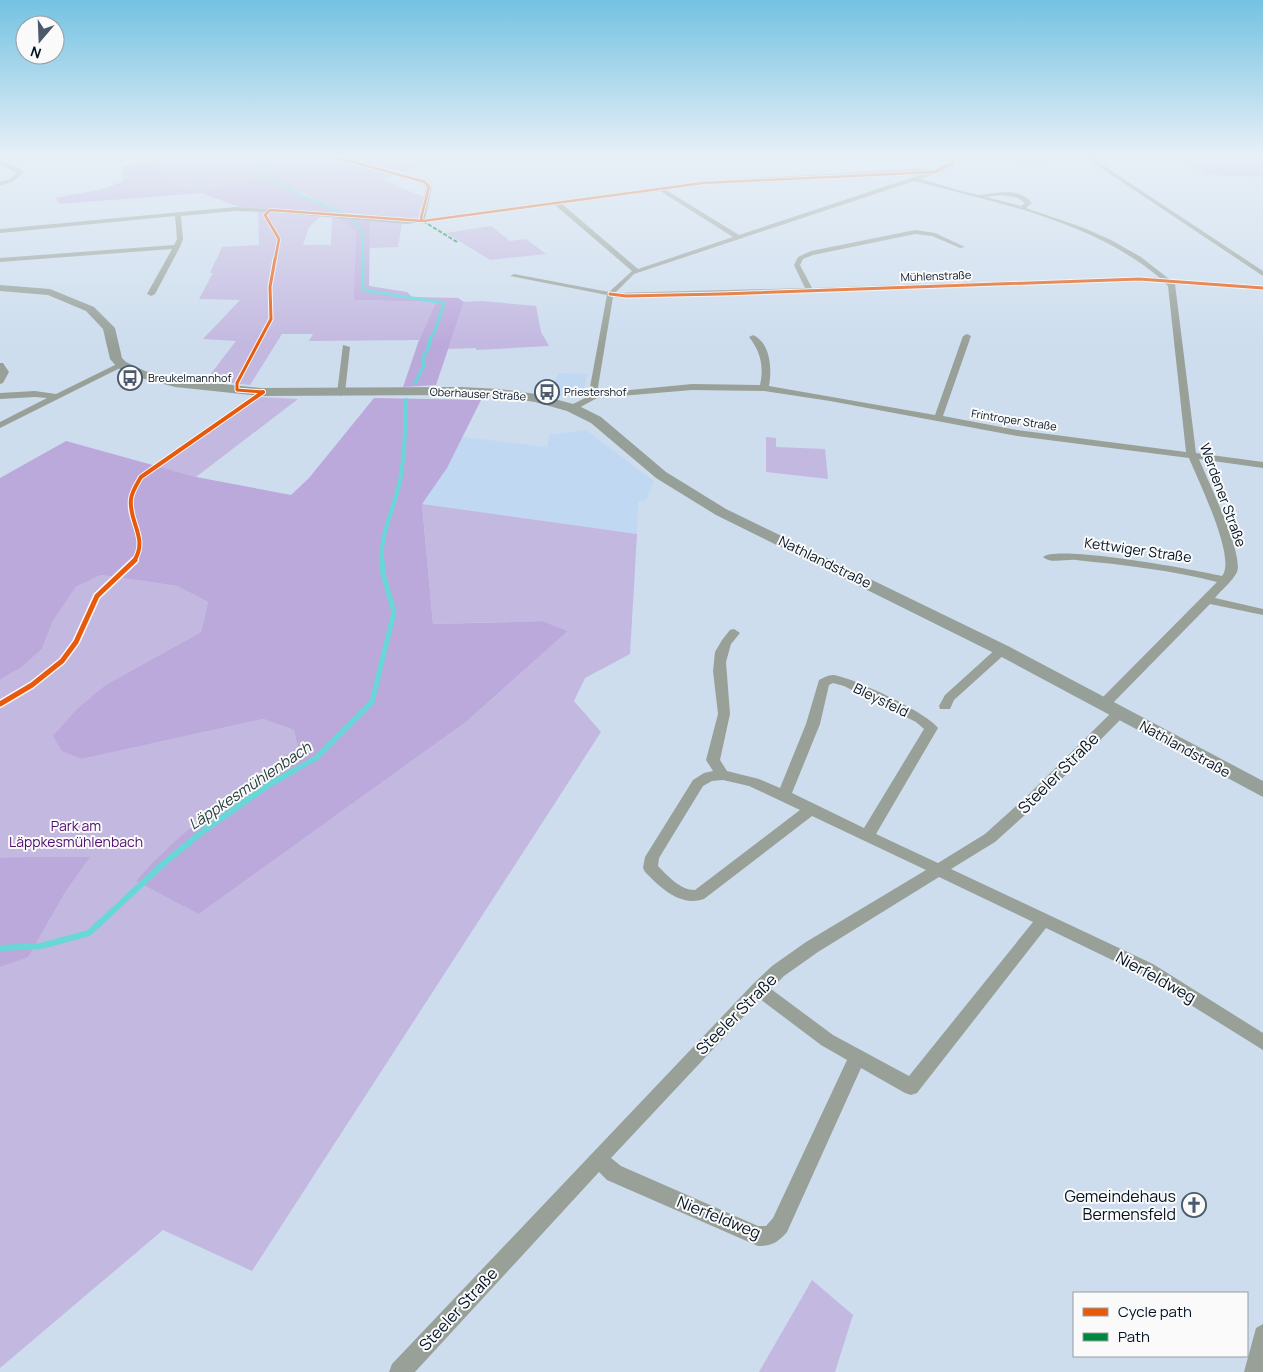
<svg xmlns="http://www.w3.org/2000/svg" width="1263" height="1372" viewBox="0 0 1263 1372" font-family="Manrope,sans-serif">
  <rect width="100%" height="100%" fill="#cdddee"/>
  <!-- built -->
  <path fill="#c0d8f2" d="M559,373L587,374L583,395L580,397H565L548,392Z
    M586,430L654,481L646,500L638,502L637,534L422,504L447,468L463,437L547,447L549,435Z"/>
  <!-- green -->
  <path fill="#c3b8e0" d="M140,154H260L272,158L288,154H318L354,165L398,174L381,179L424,197L418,218L415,220L385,218L352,213H332L335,211L270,175L199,192L170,182L153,161Z
    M386,154H414L442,160L402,172L364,162Z
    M1005,154H1078L1084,158L1024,164Z
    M1177,154H1263V156H1257L1263,160V177L1205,175Z
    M244,210L323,214L309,227L303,245H331L332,218H339L356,232L355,300L436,302L419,340L309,341L313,334H282L250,385L206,380L236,341L203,339L240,300L199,299L213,273H210L222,247L259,245L258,212Z
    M370,220L402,223L398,247L369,248Z
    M491,226L510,241L526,239L546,254L490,260L446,233Z
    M482,301L536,306L541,332L549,346L476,350V348L448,349L464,302Z
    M260,397L298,399L196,477L155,466Z
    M766,437L776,438V447L825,449L828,479L766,472Z
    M422,504L637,534L630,654L585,678L574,701L601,732L252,1271L163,1230L0,1368V680L22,667L42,649L53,621L76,587L101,575L177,586L208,602L201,632L107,684L82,759L263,719L294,730L299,747L190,826L199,914L466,722L568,631L541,621L433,624Z
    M812,1280L853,1315L835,1372H759Z"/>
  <!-- forest -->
  <path fill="#bca9dc" d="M153,162L170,182L199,192L270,175L290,184L303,195L337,210L332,213L239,207L202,193L60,204L55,198L98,190L123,182L122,166Z
    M337,217L370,220L369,286L407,292L412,297L458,298L464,302L436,385L403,387L419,340L436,302L354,300L356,232Z
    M374,398L481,400L447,468L422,504L433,624L542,621L568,631L466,722L199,914L136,881C183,827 241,789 298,747L294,730L263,719L82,759L62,751L53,736L77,709L107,684L201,632L208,602L177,586L101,575L76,587L53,621L42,649L22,667L0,680V478L66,441L196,477L291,495L309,478Z
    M30,857H90L65,892L28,957L0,967V858Z"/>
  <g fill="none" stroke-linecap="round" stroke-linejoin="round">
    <!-- stream-far4 -->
    <path stroke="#67d7d8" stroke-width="2.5" d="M244,154L255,158L267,168L263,173L303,197L345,214
      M350,218L363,233V260"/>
    <!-- stream-far3 -->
    <path stroke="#67d7d8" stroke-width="3" d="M363,259V290L444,303L435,331L430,338L429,347L423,357L424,365L415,383"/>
    <!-- stream-far2 -->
    <path stroke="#67d7d8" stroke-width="4" d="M382,561C380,534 393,511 399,485C405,457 405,429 406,400"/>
    <!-- stream-far1 -->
    <path stroke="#67d7d8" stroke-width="5" d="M291,772L316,758L372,702L394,612L383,574L382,560"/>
    <!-- stream -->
    <path stroke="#67d7d8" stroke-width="6" d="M0,948L41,946L89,933L163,864L203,831L267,786L293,771"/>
    <!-- street -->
    <path fill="#98a098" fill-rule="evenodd" d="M322,154H329L427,181L432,187L425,219L703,181L920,169L934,170L950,162L948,154H953L956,158L955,164L943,171L920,179C929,181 975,196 981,195C998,193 1018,187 1032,203L1026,208L1084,228L1111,240L1141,257L1169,279L1263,286V290L1175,284L1196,453L1263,462V468L1199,459C1207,479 1244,554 1237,572C1233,581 1221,590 1215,598L1263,609V615L1210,604L1109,707H1099L1098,704L1099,701L1217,582C1171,570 1123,565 1076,560C1066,559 1050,564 1043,557C1056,544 1198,570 1222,576C1237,559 1198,480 1189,458L1017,436L830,401L764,391L692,390L597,398L575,410H569V406L591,395L590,387L607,295L510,276L514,274L609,292L632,271L555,205L407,224L270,212L235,211L181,216L183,239L180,247L155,294L151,296L147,294L172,249L0,262V258L174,245L177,239L175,216L0,233V229L235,207L419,219L426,187L423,183ZM920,173H926L739,235L666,190L703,185ZM914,181C998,203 1092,221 1160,278L1139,277L812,288L800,265L803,259L813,255L915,234L932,236L960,248L965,247L935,233L915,230L811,251L798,257L794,265L805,288L615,293L634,274ZM660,191L733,237L638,269L562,204ZM1002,195L1018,198L1025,203L1021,206L986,197ZM1139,281L1165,283L1168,286L1186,452L1017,430L943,416L971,336L967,334L963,336L935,415L769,386C772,370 771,343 753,335L749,337C761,352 764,367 760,385L692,384L599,393L598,387L613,297L621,298Z
      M1080,154H1086L1263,271V276Z
      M0,160L21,169L23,173L14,181L0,186V182L10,179L17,173L0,164Z
      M343,345L350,347L345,393L341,396L337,393Z
      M0,363H3L9,372L3,383L0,384Z
      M119,363L126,365L0,428V422L47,398L35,397L0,399V393L35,391L56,394Z
      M734,629L740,633L731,644L726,662L730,714L720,760L727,771L759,779L780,788L806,724L819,680C823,678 828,675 833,675C852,677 928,713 938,728L876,834L938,863L985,834L1026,797L1114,710H1124L1125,713L1124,716L1036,805L995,842L951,869L1153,964L1263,1033V1050L1141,974L1046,928L917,1093L911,1095L905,1093L861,1068L787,1232C777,1243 772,1246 758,1246L607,1180L599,1172L415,1372H389L392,1364L753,984L772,966L806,942L926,870L812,816L704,899C680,907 661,888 645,872L643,868L645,857L693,780L704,773L713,771L706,760L718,714L713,671L715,652L722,640L730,630ZM833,683L844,686L916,722L924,729L864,828L792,793L820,724L829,685ZM723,780L749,786L800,810L695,890C680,890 668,876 658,866L659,858L703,786L712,781ZM939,877L1033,922L909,1076L833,1035L771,989L784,976L818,952ZM760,999L821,1045L847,1060L773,1218L766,1226H758L621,1166L611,1158Z
      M1002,646L1008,650L1006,653L954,700L950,709H940L939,706L945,695L998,647Z
      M1263,1324V1372H1244L1256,1328Z"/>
    <!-- secondary -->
    <path fill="#96a099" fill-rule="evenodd" d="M0,285L50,289L94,307L115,328L122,358L126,362L145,371L175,379L260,388L460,387L500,389L536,394L577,405L601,417L666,472L726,509L1008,646L1263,781V797L996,654L716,515L656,478L591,423L567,411L535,402L500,397L460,395L260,396L175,387L137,377L118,368L110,359L103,329L86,311L48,295L0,291Z"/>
    <!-- quiet -->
    <path stroke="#00873e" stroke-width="2" stroke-dasharray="4 2" stroke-linecap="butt" d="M423,221L457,242"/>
    <defs>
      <path id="cycleway-far3" d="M324,154L425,182L429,187L421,218L423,221
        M275,260L279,239L265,215L270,210L423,221L703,183L934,172L953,163L951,154"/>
      <path id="cycleway-far2" d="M610,294L626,296L721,294L1139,279L1263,288
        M263,392L237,390V383L271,319L270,287L275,259
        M261,393L263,392"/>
      <path id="cycleway-far1" d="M134,561C149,538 128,522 131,499C132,491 137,484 141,477L263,392"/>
      <path id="cycleway" d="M0,704L32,685L62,661L76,642L97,596L135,560"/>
    </defs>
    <!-- cycleway-far3 casing -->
    <use href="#cycleway-far3" stroke="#fafafa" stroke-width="4"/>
    <!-- cycleway-far2 casing -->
    <use href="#cycleway-far2" stroke="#fafafa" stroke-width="5"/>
    <!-- cycleway-far1 casing -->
    <use href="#cycleway-far1" stroke="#fafafa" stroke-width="6"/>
    <!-- cycleway casing -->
    <use href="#cycleway" stroke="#fafafa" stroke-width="8"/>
    <!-- cycleway-far3 -->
    <use href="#cycleway-far3" stroke="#e8590c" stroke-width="2.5"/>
    <!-- cycleway-far2 -->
    <use href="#cycleway-far2" stroke="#e8590c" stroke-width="3"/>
    <!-- cycleway-far1 -->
    <use href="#cycleway-far1" stroke="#e8590c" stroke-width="4"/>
    <!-- cycleway -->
    <use href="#cycleway" stroke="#e8590c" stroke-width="5"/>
  </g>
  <!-- sky -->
  <linearGradient id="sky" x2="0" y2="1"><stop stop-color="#74c2e2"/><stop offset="0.45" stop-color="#e8f0f7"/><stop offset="1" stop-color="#e8f0f7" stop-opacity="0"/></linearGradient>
  <rect width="1263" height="346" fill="url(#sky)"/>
  <!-- icons -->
  <defs>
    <symbol id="bus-ring" viewBox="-11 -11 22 22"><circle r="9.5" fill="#fafafa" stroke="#4a5a6b" stroke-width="1.5"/><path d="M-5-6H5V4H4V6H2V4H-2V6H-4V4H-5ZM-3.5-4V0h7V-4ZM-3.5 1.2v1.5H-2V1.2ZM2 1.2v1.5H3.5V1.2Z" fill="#4a5a6b"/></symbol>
    <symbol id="church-ring" viewBox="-11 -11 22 22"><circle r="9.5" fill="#fafafa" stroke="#4a5a6b" stroke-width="1.5"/><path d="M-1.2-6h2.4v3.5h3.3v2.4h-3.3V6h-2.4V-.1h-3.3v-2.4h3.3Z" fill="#4a5a6b"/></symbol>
  </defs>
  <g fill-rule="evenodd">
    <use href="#bus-ring" x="116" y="364" width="28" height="28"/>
    <use href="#bus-ring" x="533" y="378" width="28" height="28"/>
    <use href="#church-ring" x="1180" y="1191" width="28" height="28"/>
  </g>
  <g text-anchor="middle" stroke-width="4" stroke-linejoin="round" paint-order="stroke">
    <!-- far-street labels -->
    <g font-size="11" fill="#031324" stroke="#fafafa">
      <text transform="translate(936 276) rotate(-2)" y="4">Mühlenstraße</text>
      <text transform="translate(478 394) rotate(3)" y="4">Oberhauser Straße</text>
      <text transform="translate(1014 420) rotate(9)" y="4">Frintroper Straße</text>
    </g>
    <!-- far-poi labels -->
    <g font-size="11" fill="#031324" stroke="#fafafa" text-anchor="start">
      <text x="148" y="382">Breukelmannhof</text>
      <text x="564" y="396">Priestershof</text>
    </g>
    <!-- street labels -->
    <g font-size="14" fill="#031324" stroke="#fafafa">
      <text transform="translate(1223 495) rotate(70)" y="5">Werdener Straße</text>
      <text transform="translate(1138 550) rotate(8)" y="5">Kettwiger Straße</text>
      <text transform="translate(825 562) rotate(26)" y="5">Nathlandstraße</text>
      <text transform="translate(881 700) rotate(26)" y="5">Bleysfeld</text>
      <text transform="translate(1185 749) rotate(29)" y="5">Nathlandstraße</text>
    </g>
    <!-- park labels -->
    <g font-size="14" fill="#500e70" stroke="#fafafa">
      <text x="76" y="831">Park am<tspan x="76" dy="16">Läppkesmühlenbach</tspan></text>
    </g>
    <!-- water labels -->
    <g font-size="15" font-style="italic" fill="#233c3a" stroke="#fafafa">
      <text transform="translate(250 786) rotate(-34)" y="5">Läppkesmühlenbach</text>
    </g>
    <!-- near-street labels -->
    <g font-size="16" fill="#031324" stroke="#fafafa">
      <text transform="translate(1058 773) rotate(-45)" y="6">Steeler Straße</text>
      <text transform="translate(1156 977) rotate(29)" y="6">Nierfeldweg</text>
      <text transform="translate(736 1014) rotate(-45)" y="6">Steeler Straße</text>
      <text transform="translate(719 1217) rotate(22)" y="6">Nierfeldweg</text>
      <text transform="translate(458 1309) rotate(-47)" y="6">Steeler Straße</text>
    </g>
    <!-- near-poi labels -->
    <g font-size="16" fill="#031324" stroke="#fafafa" text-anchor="end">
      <text x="1176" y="1202">Gemeindehaus<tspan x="1176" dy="18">Bermensfeld</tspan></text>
    </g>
  </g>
  <!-- legend -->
  <rect x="1073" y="1292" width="175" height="65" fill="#fafafa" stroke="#979ea4"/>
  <rect x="1083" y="1308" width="25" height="8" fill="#e8590c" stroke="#979ea4"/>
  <text x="1118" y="1317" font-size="15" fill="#031324">Cycle path</text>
  <rect x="1083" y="1333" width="25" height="8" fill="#00873e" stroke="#979ea4"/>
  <text x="1118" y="1342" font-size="15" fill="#031324">Path</text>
  <!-- north arrow -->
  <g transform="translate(40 40) rotate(199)"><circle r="24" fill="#fafafa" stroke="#979ea4"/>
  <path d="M0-4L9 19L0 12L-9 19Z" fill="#4a5a6b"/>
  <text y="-8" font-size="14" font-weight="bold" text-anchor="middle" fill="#031324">N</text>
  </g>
</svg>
